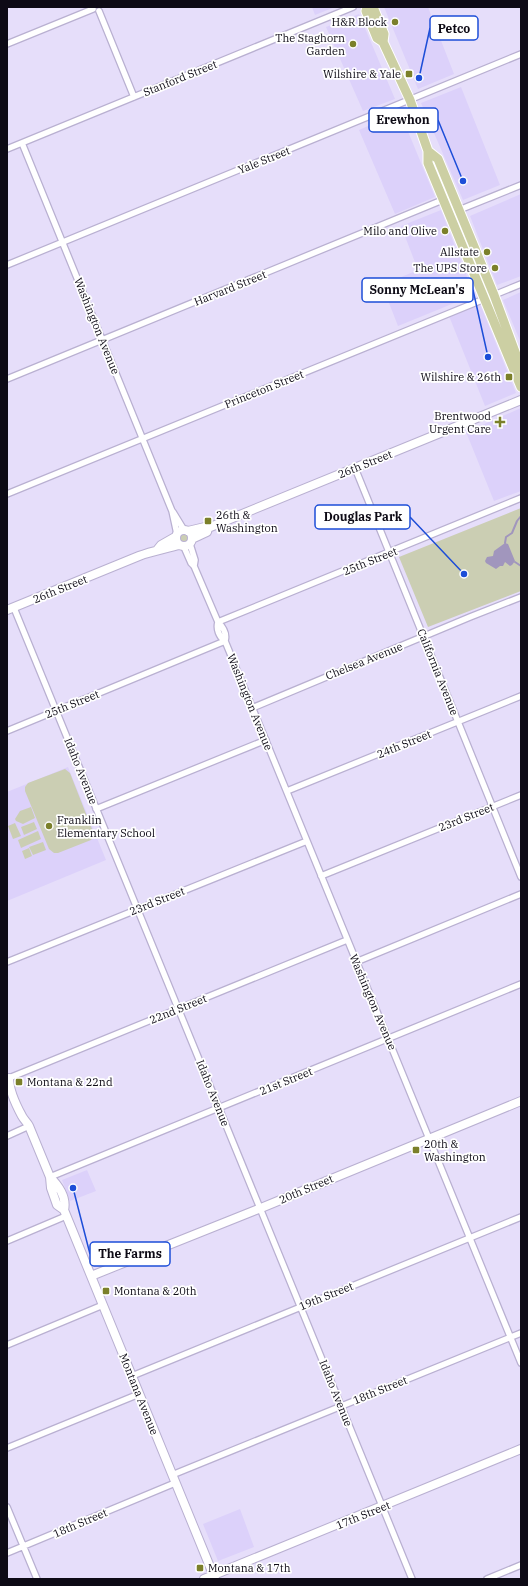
<svg xmlns="http://www.w3.org/2000/svg" width="528" height="1586" viewBox="0 0 528 1586" font-family="'IBM Plex Serif',serif">
  <rect width="100%" height="100%" fill="#e6defa"/>
  <!-- built -->
  <path fill="#dcd1fa" d="M312,7H335L315,15Z
    M384,7H428L454,74L418,89Z
    M359,14L395,99L363,111L326,27Z
    M461,87L500,185L463,200L421,103Z
    M400,112L435,197L395,214L359,130Z
    M521,194V276L497,285L470,216Z
    M441,210L474,295L398,326L382,285L418,270L401,226Z
    M521,292V343L503,300Z
    M480,304L516,393L485,406L449,316Z
    M521,408V491L494,501L466,432Z
    M68,767L106,860L7,901V792Z
    M87,1170L96,1191L70,1201L62,1180Z
    M240,1509L254,1547L218,1561L203,1524Z"/>
  <!-- green -->
  <path fill="#cbceb3" d="M521,508V591L428,627L399,557Z
    M177.5 538a5.5 5.5 0 1 1 11 0a5.5 5.5 0 1 1-11 0Z
    M65,769L70,773L94,834L91,840L58,853H54L49,849L25,791V787L28,783Z
    M31,807L35,818L23,824L16,821L15,819L20,811Z
    M34,822L37,829L24,835L21,827Z
    M15,823L21,836L13,839L8,826Z
    M38,831L41,839L21,848L18,840Z
    M43,842L46,850L33,855L29,847Z
    M29,848L32,856L25,859L22,851Z"/>
  <!-- water -->
  <path fill="#a196bd" d="M505,543L508,544L515,561L512,565L510,566L505,562L503,566H500L496,569L486,563L485,561L487,557L493,556L494,551Z"/>
  <g fill="none" stroke-linecap="round" stroke-linejoin="round">
    <!-- stream -->
    <path stroke="#a196bd" stroke-width="2" d="M505,543L506,537L512,533L517,521L521,516
      M515,562L521,566"/>
    <defs>
      <path id="street" d="M99,11L134,97
        M7,44L93,9
        M22,143L172,511L177,534
        M7,149L353,7
        M449,214L521,185
        M7,265L521,54
        M7,379L445,199
        M355,468L521,877
        M7,494L521,284
        M173,512L184,530
        M190,544L195,560L194,566
        M184,547L191,563L194,566L218,622C223,627 227,634 225,641
        M14,608L412,1579
        M218,622C216,629 219,637 225,641L521,1363
        M218,622L521,498
        M252,708L470,617L521,597
        M7,731L225,641
        M287,791L521,696
        M96,809L266,740
        M321,876L521,795
        M7,962L307,841
        M356,962L521,894
        M9,1078L347,940
        M7,1136L29,1126
        M50,1177L521,984
        M7,1241L66,1216
        M7,1345L103,1305
        M132,1376L521,1217
        M7,1448L139,1394
        M172,1475L521,1333
        M7,1507L37,1579
        M7,1553L175,1483
        M487,1579L521,1565"/>
      <path id="secondary" d="M176 538a8 8 0 1 1 16 0a8 8 0 1 1-16 0Z
        M188,531L205,527L208,528L521,400
        M192,539L207,532L208,528
        M157,550L161,545L175,537
        M7,610L139,556C152,551 165,549 179,545
        M9,1078C9,1089 16,1105 22,1116C24,1120 27,1122 29,1126L50,1177L51,1188L57,1205L64,1210L215,1579
        M50,1177C59,1186 67,1197 64,1210
        M91,1276L261,1208L521,1101
        M204,1579L521,1449"/>
      <path id="primary" d="M367,7L366,11L377,38L383,42L410,100L428,151V163L521,387
        M373,7L384,34L383,42
        M428,151L438,159L494,295L521,368"/>
    </defs>
    <!-- street casing -->
    <use href="#street" stroke="#b9b0d1" stroke-width="8"/>
    <!-- secondary casing -->
    <use href="#secondary" stroke="#b9b0d1" stroke-width="10"/>
    <!-- primary casing -->
    <use href="#primary" stroke="#fff" stroke-width="11"/>
    <!-- street -->
    <use href="#street" stroke="#fff" stroke-width="5.5"/>
    <!-- secondary -->
    <use href="#secondary" stroke="#fff" stroke-width="8"/>
    <!-- primary -->
    <use href="#primary" stroke="#cccfa3" stroke-width="9"/>
  </g>
  <!-- markers -->
  <g fill="#7b802a" stroke="#fff" stroke-width="1.5">
    <circle cx="395" cy="22" r="4"/>
    <circle cx="353" cy="44" r="4"/>
    <rect x="405" y="70" width="8" height="8" rx="2"/>
    <circle cx="445" cy="231" r="4"/>
    <circle cx="487" cy="252" r="4"/>
    <circle cx="495" cy="268" r="4"/>
    <rect x="505" y="373" width="8" height="8" rx="2"/>
    <path d="M498 416h4v4h4v4h-4v4h-4v-4h-4v-4h4z"/>
    <rect x="204" y="517" width="8" height="8" rx="2"/>
    <circle cx="49" cy="826" r="4"/>
    <rect x="15" y="1078" width="8" height="8" rx="2"/>
    <rect x="412" y="1146" width="8" height="8" rx="2"/>
    <rect x="102" y="1287" width="8" height="8" rx="2"/>
    <rect x="196" y="1564" width="8" height="8" rx="2"/>
  </g>
  <g text-anchor="middle" stroke-width="3.5" stroke-linejoin="round" paint-order="stroke">
    <!-- poi labels -->
    <g font-size="11" fill="#0d0a15" stroke="#fff" text-anchor="end">
      <text x="387" y="26">H&amp;R Block</text>
      <text x="345" y="42">The Staghorn<tspan x="345" dy="13">Garden</tspan></text>
      <text x="401" y="78">Wilshire &amp; Yale</text>
      <text x="437" y="235">Milo and Olive</text>
      <text x="479" y="256">Allstate</text>
      <text x="487" y="272">The UPS Store</text>
      <text x="501" y="381">Wilshire &amp; 26th</text>
      <text x="491" y="420">Brentwood<tspan x="491" dy="13">Urgent Care</tspan></text>
      <text x="216" y="519" text-anchor="start">26th &amp;<tspan x="216" dy="13">Washington</tspan></text>
      <text x="57" y="824" text-anchor="start">Franklin<tspan x="57" dy="13">Elementary School</tspan></text>
      <text x="27" y="1086" text-anchor="start">Montana &amp; 22nd</text>
      <text x="424" y="1148" text-anchor="start">20th &amp;<tspan x="424" dy="13">Washington</tspan></text>
      <text x="114" y="1295" text-anchor="start">Montana &amp; 20th</text>
      <text x="208" y="1572" text-anchor="start">Montana &amp; 17th</text>
    </g>
    <!-- street labels -->
    <g font-size="11" fill="#0d0a15" stroke="#fff">
      <text transform="translate(180 78) rotate(-22)" y="4">Stanford Street</text>
      <text transform="translate(264 160) rotate(-22)" y="4">Yale Street</text>
      <text transform="translate(230 288) rotate(-22)" y="4">Harvard Street</text>
      <text transform="translate(97 326) rotate(68)" y="4">Washington Avenue</text>
      <text transform="translate(264 389) rotate(-22)" y="4">Princeton Street</text>
      <text transform="translate(365 464) rotate(-22)" y="4">26th Street</text>
      <text transform="translate(370 561) rotate(-22)" y="4">25th Street</text>
      <text transform="translate(60 589) rotate(-22)" y="4">26th Street</text>
      <text transform="translate(364 661) rotate(-22)" y="4">Chelsea Avenue</text>
      <text transform="translate(438 672) rotate(68)" y="4">California Avenue</text>
      <text transform="translate(250 702) rotate(68)" y="4">Washington Avenue</text>
      <text transform="translate(72 704) rotate(-22)" y="4">25th Street</text>
      <text transform="translate(404 744) rotate(-22)" y="4">24th Street</text>
      <text transform="translate(81 771) rotate(68)" y="4">Idaho Avenue</text>
      <text transform="translate(466 817) rotate(-22)" y="4">23rd Street</text>
      <text transform="translate(157 901) rotate(-22)" y="4">23rd Street</text>
      <text transform="translate(373 1002) rotate(67)" y="4">Washington Avenue</text>
      <text transform="translate(178 1009) rotate(-22)" y="4">22nd Street</text>
      <text transform="translate(286 1081) rotate(-22)" y="4">21st Street</text>
      <text transform="translate(213 1093) rotate(68)" y="4">Idaho Avenue</text>
      <text transform="translate(306 1189) rotate(-23)" y="4">20th Street</text>
      <text transform="translate(326 1296) rotate(-22)" y="4">19th Street</text>
      <text transform="translate(380 1390) rotate(-22)" y="4">18th Street</text>
      <text transform="translate(336 1393) rotate(68)" y="4">Idaho Avenue</text>
      <text transform="translate(139 1394) rotate(68)" y="4">Montana Avenue</text>
      <text transform="translate(363 1515) rotate(-22)" y="4">17th Street</text>
      <text transform="translate(80 1523) rotate(-23)" y="4">18th Street</text>
    </g>
  </g>
  <!-- callouts -->
  <path fill="none" stroke="#1d4ed8" stroke-width="1.5" d="M419 78L430 28M463 181L438 120M488 357L473 290M464 574L410 517M73 1188L90 1254"/>
  <g fill="#1d4ed8" stroke="#fff" stroke-width="1.5">
    <circle cx="419" cy="78" r="4"/>
    <circle cx="463" cy="181" r="4"/>
    <circle cx="488" cy="357" r="4"/>
    <circle cx="464" cy="574" r="4"/>
    <circle cx="73" cy="1188" r="4"/>
  </g>
  <g fill="#fff" stroke="#1d4ed8" stroke-width="1.5">
    <rect x="430" y="16" width="48" height="24" rx="4"/>
    <rect x="369" y="108" width="69" height="24" rx="4"/>
    <rect x="362" y="278" width="111" height="24" rx="4"/>
    <rect x="315" y="505" width="95" height="24" rx="4"/>
    <rect x="90" y="1242" width="80" height="24" rx="4"/>
  </g>
  <g font-size="12" text-anchor="middle" font-weight="bold" fill="#0d0a15">
    <text x="454" y="33">Petco</text>
    <text x="403" y="124">Erewhon</text>
    <text x="417" y="294">Sonny McLean's</text>
    <text x="363" y="521">Douglas Park</text>
    <text x="130" y="1258">The Farms</text>
  </g>
  <!-- border -->
  <rect width="528" height="1586" fill="none" stroke="#0d0a15" stroke-width="16"/>
</svg>
